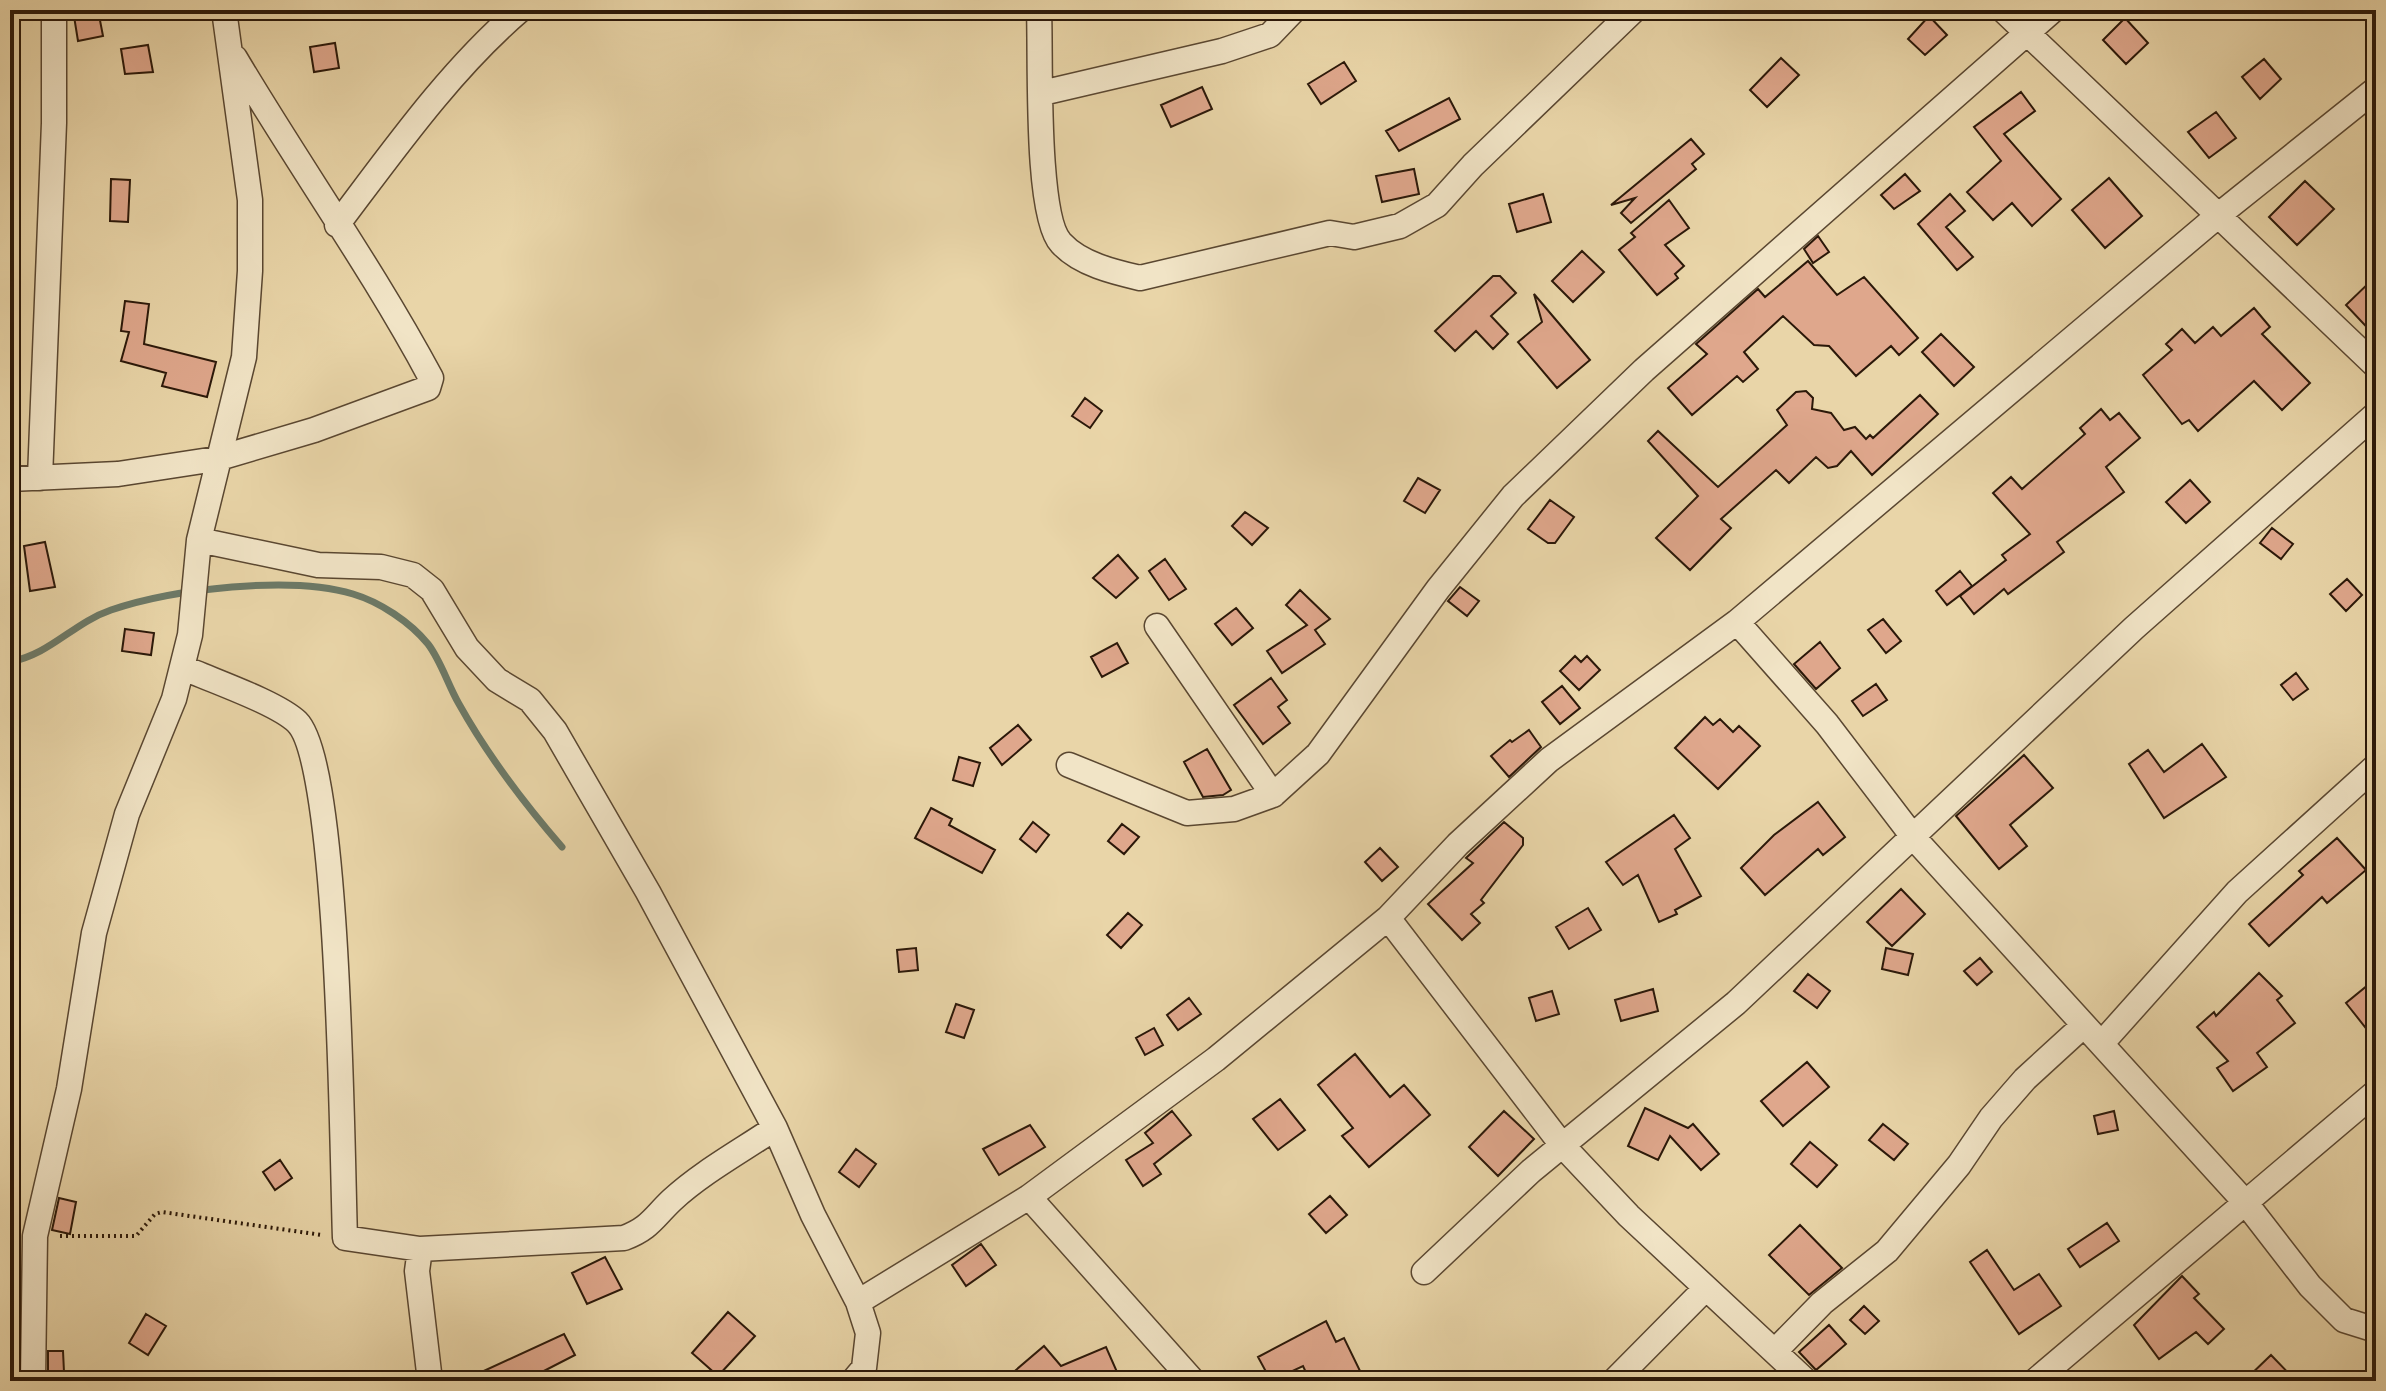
<svg xmlns="http://www.w3.org/2000/svg" width="2386" height="1391" viewBox="0 0 2386 1391" font-family="Alegreya,serif">
  <rect width="100%" height="100%" fill="#e9d5a8"/>
  <filter id="stains"><feTurbulence type="fractalNoise" baseFrequency=".0025" numOctaves="4"/><feColorMatrix values="0 0 0 0 .2 0 0 0 0 .09 0 0 0 0 .02 0 0 0 .5 -.17"/></filter>
  <radialGradient id="worn" r=".72"><stop offset=".6" stop-color="#630" stop-opacity="0"/><stop offset="1" stop-color="#630" stop-opacity=".3"/></radialGradient>
  <g fill="none" stroke-linecap="round" stroke-linejoin="round">
    <!-- stream -->
    <path stroke="#6c7967" stroke-width="7" d="M10,662C51,654 73,623 111,610C173,589 291,575 353,594C380,602 410,622 428,644C441,661 448,685 459,704C488,756 523,802 562,847"/>
  </g>
  <!-- building -->
  <path fill="#dfa78c" stroke="#2b1809" stroke-width="2" d="M73,10H98L103,36L78,41Z
    M1929,16L1947,35L1925,55L1908,39Z
    M2125,18L2148,43L2126,64L2103,40Z
    M335,43L339,68L314,72L310,47Z
    M148,45L153,72L125,74L121,49Z
    M1781,58L1799,75L1767,107L1750,90Z
    M2264,59L2281,79L2260,99L2242,77Z
    M1344,62L1356,81L1321,104L1308,84Z
    M1202,87L1212,109L1171,127L1161,105Z
    M2021,92L2035,111L2004,134L2061,199L2032,226L2012,203L1993,220L1967,192L2001,161L1974,127Z
    M1449,98L1460,119L1399,151L1386,131Z
    M2216,112L2236,138L2209,158L2188,132Z
    M1691,139L1704,154L1692,164L1696,169L1631,223L1621,213L1635,198L1611,205Z
    M1414,169L1419,194L1382,202L1376,176Z
    M1905,174L1920,191L1894,209L1881,195Z
    M2109,178L2142,216L2105,248L2072,210Z
    M111,179L130,180L128,222L110,221Z
    M2305,181L2334,209L2297,245L2269,217Z
    M1543,194L1551,222L1517,232L1509,204Z
    M1950,194L1965,211L1946,227L1973,257L1957,270L1918,224Z
    M1669,200L1689,228L1665,245L1684,266L1675,274L1678,278L1657,295L1619,250L1635,237L1631,233Z
    M1818,236L1829,252L1813,263L1804,249Z
    M1582,251L1604,272L1573,302L1552,281Z
    M1808,261L1837,295L1864,277L1918,338L1899,355L1891,346L1856,376L1829,346L1814,345L1783,316L1744,352L1758,369L1743,382L1737,376L1692,415L1668,388L1707,354L1696,344L1758,289L1765,297Z
    M1493,276H1500L1516,293L1491,316L1508,334L1493,349L1476,331L1455,351L1435,331Z
    M2376,276V337L2346,305Z
    M1534,294L1590,360L1557,388L1518,342L1542,322Z
    M125,301L149,304L144,344L216,362L207,397L162,386L166,373L121,361L129,332L121,331Z
    M2254,308L2270,327L2262,334L2310,383L2282,410L2254,381L2198,431L2189,420L2182,424L2143,375L2172,350L2166,344L2182,329L2195,343L2213,327L2221,336Z
    M1941,334L1974,367L1954,386L1922,352Z
    M1806,391L1813,398L1812,409L1831,413L1844,430L1855,427L1866,439L1870,435L1873,438L1920,395L1938,414L1872,475L1851,451L1837,466L1828,468L1816,457L1789,483L1776,470L1721,519L1731,528L1690,570L1656,538L1698,496L1648,441L1658,431L1718,487L1787,425L1777,410L1796,392Z
    M1085,398L1102,411L1090,428L1072,416Z
    M2101,409L2110,420L2119,413L2140,438L2106,467L2124,492L2057,542L2064,552L2008,594L2004,589L1974,614L1960,596L2006,560L2002,555L2030,534L1993,493L2011,477L2022,489L2085,434L2080,428Z
    M1418,478L1440,490L1425,513L1404,501Z
    M2190,480L2210,502L2186,523L2166,502Z
    M1550,500L1574,517L1555,543H1548L1528,529Z
    M1245,512L1268,528L1252,545L1232,526Z
    M2272,528L2293,544L2281,559L2260,543Z
    M45,542L55,587L30,591L24,546Z
    M1118,555L1138,578L1116,598L1093,578Z
    M1165,559L1186,589L1169,600L1149,571Z
    M1960,571L1972,586L1947,605L1936,591Z
    M2347,579L2362,595L2346,611L2330,594Z
    M1460,587L1479,601L1467,616L1448,601Z
    M1300,590L1330,619L1315,630L1325,644L1282,673L1267,651L1307,625L1286,605Z
    M1236,608L1253,628L1232,645L1215,624Z
    M1883,619L1901,641L1886,653L1868,630Z
    M125,629L154,633L151,655L122,651Z
    M1820,642L1840,668L1816,689L1794,664Z
    M1117,643L1128,663L1102,677L1091,657Z
    M1575,656L1581,662L1587,656L1600,670L1579,690L1560,671Z
    M2296,673L2308,689L2293,700L2281,685Z
    M1271,678L1287,700L1278,707L1290,723L1263,744L1234,705Z
    M1876,684L1887,700L1863,716L1852,701Z
    M1562,686L1580,708L1560,724L1542,702Z
    M1705,717L1713,725L1720,719L1733,732L1739,726L1760,746L1718,789L1675,748Z
    M1018,725L1031,740L1002,765L990,748Z
    M1529,730L1541,747L1509,777L1491,756L1510,740L1512,742Z
    M2202,744L2226,777L2164,818L2129,764L2148,750L2164,772Z
    M1207,749L1231,790L1223,795L1203,797L1184,762Z
    M2024,755L2053,788L2010,825L2027,846L1999,869L1956,816Z
    M959,757L980,763L973,786L953,780Z
    M1818,802L1845,837L1823,855L1818,849L1765,895L1741,868L1774,835Z
    M931,808L952,819L949,825L995,850L982,873L915,838Z
    M1674,815L1690,838L1675,849L1701,896L1675,910L1677,914L1659,922L1638,875L1623,885L1606,862Z
    M1033,822L1049,835L1036,852L1020,839Z
    M1504,822L1523,838V845L1481,900L1484,903L1471,914L1480,923L1462,940L1428,904L1473,863L1466,858Z
    M1122,824L1139,837L1124,854L1108,841Z
    M2337,838L2366,870L2327,903L2322,897L2269,946L2249,924L2303,875L2299,871Z
    M1380,848L1398,867L1382,881L1365,862Z
    M1901,889L1925,914L1892,946L1867,922Z
    M1588,908L1601,930L1569,949L1556,927Z
    M1128,913L1142,925L1121,948L1107,935Z
    M916,948L918,970L899,972L897,950Z
    M1886,948L1913,954L1908,975L1882,969Z
    M1980,958L1992,972L1977,985L1964,971Z
    M2259,973L2282,996L2277,1000L2295,1023L2257,1053L2267,1067L2233,1091L2217,1068L2228,1061L2197,1027L2214,1012L2216,1016Z
    M1808,974L1830,991L1817,1008L1794,991Z
    M2368,985L2376,995V1018L2365,1027L2346,1003Z
    M1653,989L1658,1011L1621,1021L1615,1000Z
    M1552,991L1559,1014L1536,1021L1529,998Z
    M1189,998L1201,1014L1178,1030L1167,1015Z
    M956,1004L974,1010L964,1038L946,1032Z
    M1154,1028L1163,1045L1145,1055L1136,1038Z
    M1355,1054L1390,1097L1404,1085L1430,1115L1369,1167L1342,1136L1353,1128L1318,1085Z
    M1807,1062L1829,1087L1783,1126L1761,1101Z
    M1280,1099L1305,1130L1278,1150L1253,1119Z
    M1645,1108L1688,1128L1693,1124L1719,1154L1701,1170L1670,1136L1658,1160L1628,1146Z
    M1172,1111L1191,1135L1154,1164L1161,1174L1143,1186L1126,1160L1153,1143L1145,1133Z
    M1504,1111L1534,1139L1498,1176L1469,1147Z
    M2114,1111L2118,1130L2098,1134L2094,1116Z
    M1883,1124L1908,1144L1894,1160L1869,1140Z
    M1030,1125L1045,1147L999,1175L983,1149Z
    M1810,1142L1837,1165L1817,1187L1791,1164Z
    M856,1149L876,1164L859,1187L839,1172Z
    M280,1160L292,1178L275,1190L263,1172Z
    M1330,1196L1347,1215L1326,1233L1309,1214Z
    M59,1198L76,1202L70,1234L52,1230Z
    M2107,1223L2119,1241L2080,1267L2068,1249Z
    M1800,1225L1842,1268L1809,1295L1769,1255Z
    M981,1244L996,1265L966,1286L952,1265Z
    M1987,1250L2014,1290L2039,1274L2061,1306L2019,1334L1970,1262Z
    M605,1257L622,1289L587,1304L572,1273Z
    M2182,1276L2199,1294L2194,1298L2224,1329L2208,1344L2196,1332L2159,1359L2134,1325Z
    M1864,1306L1879,1321L1865,1334L1850,1320Z
    M728,1312L755,1336L718,1376L692,1353Z
    M146,1314L166,1326L148,1355L129,1343Z
    M1326,1321L1336,1342L1344,1338L1362,1375L1349,1381H1310L1303,1366L1271,1381L1258,1357Z
    M1829,1325L1846,1344L1816,1370L1799,1352Z
    M564,1334L575,1355L538,1374L522,1381H462Z
    M1044,1346L1061,1366L1106,1347L1121,1381H1003Z
    M48,1351H63L64,1372L48,1373Z
    M2271,1355L2296,1381H2244Z"/>
  <g fill="none" stroke-linecap="round" stroke-linejoin="round">
    <defs>
      <path id="minor" d="M1039,10C1041,54 1035,216 1061,243C1080,264 1114,272 1140,278L1330,233L1354,237L1400,226L1437,205L1473,165L1634,10
        M2003,10L2376,366
        M1042,93L1222,51L1270,35L1294,10
        M337,225C393,151 449,71 520,10
        M40,478L54,123V10
        M10,479L118,474L216,459L314,430L428,388L431,378C372,268 299,166 235,58
        M199,540L318,565L381,567L413,575L432,590L467,648L497,680L530,700L555,731L648,892L775,1128L813,1215L858,1302L868,1333L864,1368L853,1381
        M1737,622L1827,724L1914,838L2245,1202L2310,1286L2344,1320L2376,1330
        M1157,626L1273,795
        M182,667C210,680 276,702 297,722C340,764 342,1158 345,1238L420,1249
        M1069,765L1187,813L1234,809L1273,795L1318,754L1438,589L1513,496L1644,370L2053,10
        M1388,918L1562,1145L1629,1216L1806,1381
        M2102,1043L2237,892L2376,766
        M1029,1197L1193,1381
        M1424,1272L1531,1171L1736,1003L2134,628L2376,414
        M858,1302L1029,1197L1216,1059L1388,918L1458,844L1549,760L1737,622L2220,214L2376,89
        M1775,1351L1822,1303L1887,1251L1959,1165L1991,1118L2025,1079L2084,1025
        M33,1381L35,1236L69,1089L94,933L127,814L174,699L190,635L199,540L244,357L250,271V200L224,10
        M430,1381L417,1271L420,1249L624,1238C650,1228 653,1218 672,1200C701,1173 741,1151 775,1128
        M1614,1381L1706,1288
        M2035,1381L2376,1092"/>
    </defs>
    <!-- minor casing -->
    <use href="#minor" stroke="#5a4731" stroke-width="27"/>
    <!-- path -->
    <path stroke="#2b1809" stroke-width="4" stroke-dasharray="2 4" stroke-linecap="butt" d="M60,1236H136L155,1214L162,1212L322,1235"/>
    <!-- minor -->
    <use href="#minor" stroke="#f1e4c6" stroke-width="24"/>
  </g>
  <!-- margin -->
  <rect width="2386" height="1391" fill="none" stroke="#e9d5a8" stroke-width="40"/>
  <rect x="12" y="12" width="2362" height="1367" fill="none" stroke="#2b1809" stroke-width="4"/>
  <rect x="20" y="20" width="2346" height="1351" fill="none" stroke="#2b1809" stroke-width="2"/>
  <rect width="100%" height="100%" filter="url(#stains)"/>
  <rect width="100%" height="100%" fill="url(#worn)"/>
</svg>
